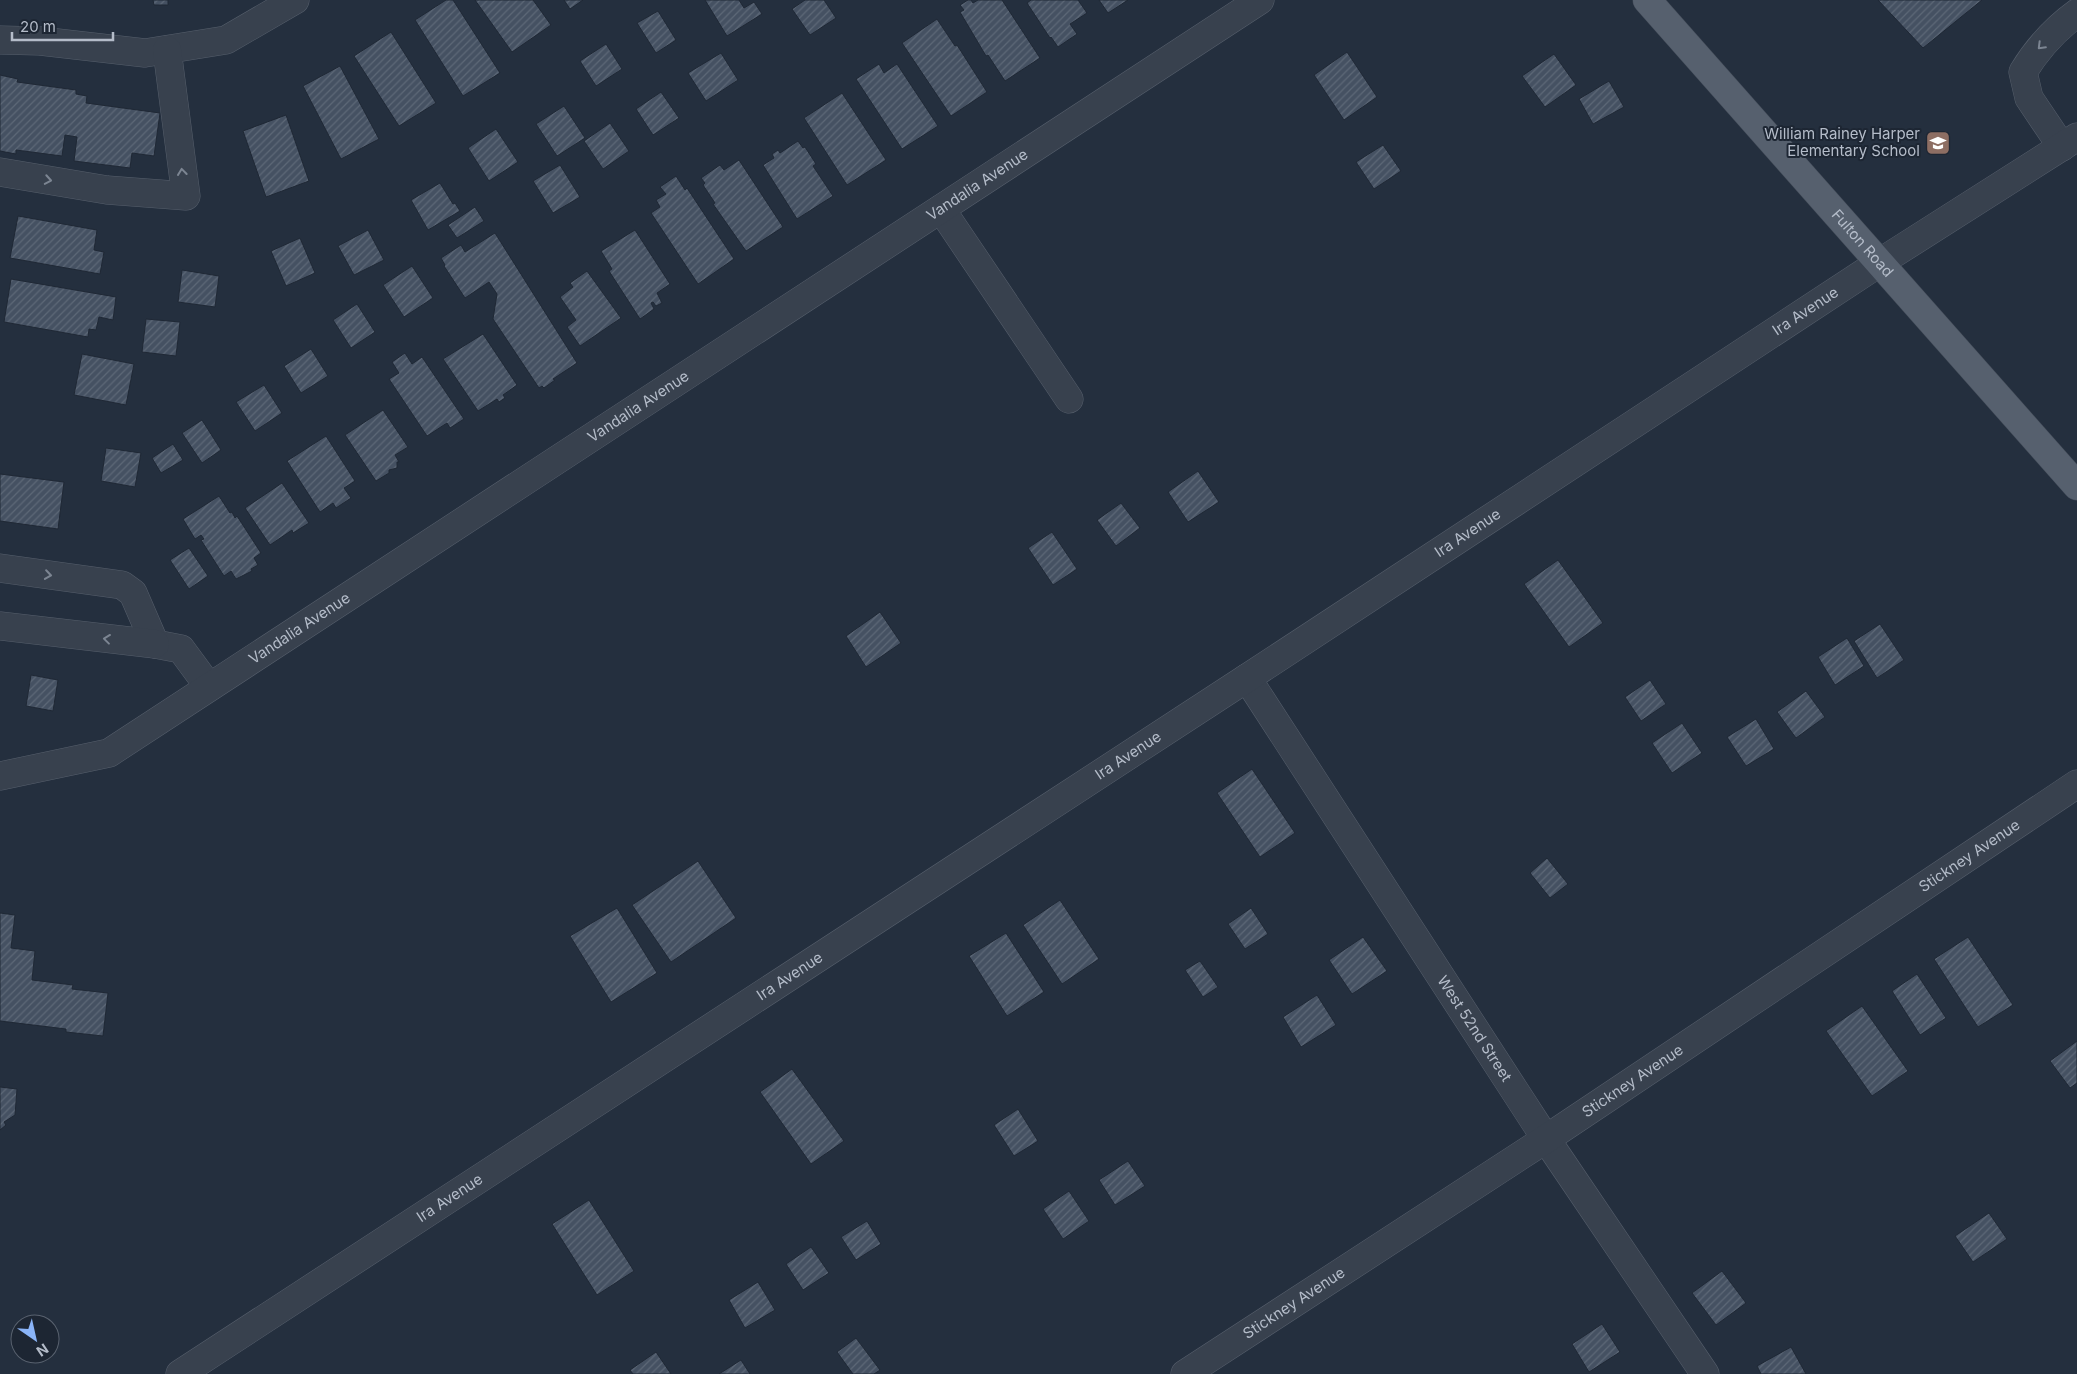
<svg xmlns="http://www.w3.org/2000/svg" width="2077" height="1374" viewBox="0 0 2077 1374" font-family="Inter,sans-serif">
  <defs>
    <pattern id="building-hatch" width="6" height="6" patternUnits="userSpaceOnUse" patternTransform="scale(1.25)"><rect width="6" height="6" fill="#455162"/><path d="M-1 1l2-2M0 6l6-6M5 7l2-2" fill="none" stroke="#5d6877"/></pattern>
  </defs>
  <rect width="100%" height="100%" fill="#242f3e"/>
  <!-- building -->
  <path fill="url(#building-hatch)" stroke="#1f2835" d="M153,0H168V5H154Z
    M446,0H453L500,73L463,96L415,20Z
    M475,0H533L551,25L512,52Z
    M564,0H583L570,9Z
    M705,0H739L744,8L754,2L762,14L727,36Z
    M805,0H824L836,18L810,35L792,9Z
    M968,0H971L973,3L978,0H1002L1040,58L1005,81L988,55L986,56L960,12L964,10L960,5Z
    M1031,0H1078L1087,13L1070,24L1077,34L1058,47L1051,37L1050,38L1027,3Z
    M1099,0H1128L1108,13Z
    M1878,0H1982L1923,48Z
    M658,11L676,40L656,53L637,23Z
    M937,19L955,46L957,45L987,92L951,116L902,43Z
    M391,32L436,103L399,126L354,56Z
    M606,44L622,69L596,86L580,61Z
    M1347,52L1377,97L1344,120L1314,75Z
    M721,53L738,80L706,101L688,73Z
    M1554,54L1576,85L1545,107L1522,76Z
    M879,64L884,73L897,64L938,126L902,149L856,79Z
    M340,66L379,139L341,159L303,86Z
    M0,75L18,79L17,82L76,90V94L87,96L86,103L160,113L154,156L132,153L130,168L74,161L77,137L65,135L62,156L16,150V154L0,151Z
    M1609,81L1624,107L1593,124L1579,99Z
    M661,92L679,118L653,135L636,109Z
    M842,93L886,160L847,185L804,118Z
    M564,106L585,138L557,156L536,124Z
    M286,115L309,181L266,197L243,131Z
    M610,123L629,151L603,169L584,141Z
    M496,129L518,162L489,181L468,148Z
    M798,141L803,148L805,147L816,164L813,166L833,196L797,219L763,165L774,158L772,154L778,150L780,153Z
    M1383,145L1401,171L1374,189L1356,162Z
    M739,160L783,227L746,251L713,204L715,203L703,185L705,183L701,178L720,165L724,170Z
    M560,165L580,197L553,213L533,181Z
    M676,176L685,190L687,188L734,259L698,284L651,213L660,207L656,200L666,194L660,187Z
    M440,183L453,204L455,203L460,211L428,230L411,200Z
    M475,207L484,221L457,238L448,225Z
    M18,216L97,230L94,250L104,252L100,274L10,258Z
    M368,230L384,260L354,275L338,246Z
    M635,230L670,284L657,293L662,303L656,306L653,302L651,303L654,309L640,319L609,271L612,269L601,251Z
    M495,233L577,363L553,379L555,380L544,388L542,386L539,388L493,319L497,294L489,282L465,298L444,266L445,265L441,258L461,245L465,252Z
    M300,238L315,273L286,286L271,251Z
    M412,266L433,298L404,317L383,285Z
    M182,270L219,276L215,307L178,302Z
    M587,271L621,318L580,346L567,327L576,320L560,297L573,287L570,283Z
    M11,279L116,297L113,320L99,317L96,330L89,329L88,337L4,322Z
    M357,304L375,332L351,348L333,320Z
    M146,319L180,322L176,356L142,352Z
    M483,334L517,385L503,395L505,398L499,402L497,399L478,411L443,359Z
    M311,349L328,376L301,393L284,366Z
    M405,353L412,364L422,357L464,419L450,428L447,423L427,436L389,379L399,373L392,362Z
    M82,354L134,364L126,405L74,395Z
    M264,385L282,413L255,431L236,402Z
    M383,410L408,447L395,455L399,462H397V468L389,470V473L376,481L345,435Z
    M202,420L221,450L202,463L182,433Z
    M326,436L355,481L344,488L351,498L336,508L333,503L320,512L287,461Z
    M173,444L183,460L161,473L152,458Z
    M106,448L141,453L135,487L101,481Z
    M1198,471L1219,502L1188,522L1168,492Z
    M0,474L64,482L58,529L0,521Z
    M282,483L309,523L293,533L292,530L270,545L245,508Z
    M219,496L230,513L232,512L235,518L237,516L261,553L254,558L258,565L251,569L252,571L236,579L231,571L224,576L201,540L204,539L201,535L195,539L183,519Z
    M1121,503L1140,528L1116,546L1097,520Z
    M1052,532L1077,569L1053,585L1028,548Z
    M189,548L208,576L189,589L170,560Z
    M1558,560L1603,623L1569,647L1524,584Z
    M880,612L901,643L866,667L846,636Z
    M1880,624L1904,660L1877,678L1854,641Z
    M1847,638L1864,666L1835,685L1818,657Z
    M31,675L58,680L53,711L26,706Z
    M1650,680L1666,704L1641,721L1625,697Z
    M1806,691L1825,717L1796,738L1777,712Z
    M1756,719L1774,749L1746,766L1727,737Z
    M1682,723L1702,753L1672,773L1652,743Z
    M1252,769L1295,833L1260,857L1217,793Z
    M1547,858L1568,884L1550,898L1530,873Z
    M698,861L736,918L671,962L632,905Z
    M1060,900L1099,959L1062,984L1023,925Z
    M617,908L657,973L611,1002L570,936Z
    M1251,908L1268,934L1245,949L1228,924Z
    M0,913L15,915L11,948L35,951L32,980L73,985L72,989L108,993L103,1036L66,1032V1029L0,1021Z
    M1006,933L1044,992L1007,1016L969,956Z
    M1363,937L1387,971L1352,994L1329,960Z
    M1968,937L2013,1005L1978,1027L1934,959Z
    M1200,961L1218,987L1203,997L1185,970Z
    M1917,974L1946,1018L1920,1035L1892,991Z
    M1317,995L1336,1025L1301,1047L1283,1017Z
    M1862,1006L1908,1071L1872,1096L1826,1031Z
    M2077,1041V1083L2070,1088L2050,1061Z
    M792,1069L844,1141L811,1164L760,1092Z
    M0,1087L17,1089L15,1115L4,1122L6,1125L0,1130Z
    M1018,1109L1038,1141L1014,1156L994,1125Z
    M1128,1161L1145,1186L1115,1205L1099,1180Z
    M1069,1191L1089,1221L1063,1239L1043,1209Z
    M589,1200L634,1271L597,1295L552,1224Z
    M1989,1213L2007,1239L1973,1262L1955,1236Z
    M867,1221L881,1244L856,1260L841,1237Z
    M811,1247L829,1273L803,1290L786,1264Z
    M1722,1271L1746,1303L1716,1325L1692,1293Z
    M758,1282L775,1310L745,1328L729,1300Z
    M1602,1324L1620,1352L1589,1372L1572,1344Z
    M856,1338L880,1370L874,1374H853L837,1352Z
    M1791,1347L1806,1374H1761L1757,1366Z
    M656,1352L671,1374H633L630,1370Z
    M741,1360L750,1374H719Z"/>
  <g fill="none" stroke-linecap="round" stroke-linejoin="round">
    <defs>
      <g id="minor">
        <path d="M0,40L40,41L145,53L226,40L295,0"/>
        <path d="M2062,147L2029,98L2023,72C2037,49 2055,29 2077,13"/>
        <path d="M0,172L107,190L186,196L167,50"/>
        <path d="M941,209L1069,399"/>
        <path d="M0,568L122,585L133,593L155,644L181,649L209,687"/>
        <path d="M0,626L155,644"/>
        <path id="s1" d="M1247,678L1546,1139L1705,1374"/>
        <path id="s2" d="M0,776L109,753L1260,0"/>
        <path id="s3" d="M180,1374L1247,678L1879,263L2077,137"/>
        <path id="s4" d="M1185,1374L1546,1139L2077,784"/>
      </g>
      <g id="major">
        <path id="s5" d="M1647,0L2077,486"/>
      </g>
    </defs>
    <!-- minor casing -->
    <use href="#minor" stroke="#565f6c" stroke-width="29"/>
    <!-- major casing -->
    <use href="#major" stroke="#414a57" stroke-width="29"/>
    <!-- minor -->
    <use href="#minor" stroke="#38414e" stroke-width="28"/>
    <!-- major -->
    <use href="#major" stroke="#56606e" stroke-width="28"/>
  </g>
  <!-- one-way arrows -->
  <defs><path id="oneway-chevron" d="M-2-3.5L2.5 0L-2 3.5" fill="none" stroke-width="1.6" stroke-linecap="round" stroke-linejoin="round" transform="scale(1.25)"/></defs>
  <g stroke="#7c8592">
    <use href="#oneway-chevron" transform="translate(2041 46) rotate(135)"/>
    <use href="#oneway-chevron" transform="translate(182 172) rotate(-97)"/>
    <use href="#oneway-chevron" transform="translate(48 180) rotate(10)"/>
    <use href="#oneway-chevron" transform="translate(48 575) rotate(8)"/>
    <use href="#oneway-chevron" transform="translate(107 639) rotate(-173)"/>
  </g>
  <!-- icons -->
  <defs>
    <symbol id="school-square" viewBox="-11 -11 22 22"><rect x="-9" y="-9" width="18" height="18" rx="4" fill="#8d6e63" stroke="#1d2633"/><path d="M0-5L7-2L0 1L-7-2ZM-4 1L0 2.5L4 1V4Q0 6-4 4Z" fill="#fff"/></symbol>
  </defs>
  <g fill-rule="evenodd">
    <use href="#school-square" x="1924" y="129" width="28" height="28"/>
  </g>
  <g text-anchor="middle" stroke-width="4" stroke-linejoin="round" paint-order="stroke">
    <!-- poi labels -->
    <g font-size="15" fill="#b4bcc9" stroke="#1d2633" text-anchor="end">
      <text x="1920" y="139">William Rainey Harper<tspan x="1920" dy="17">Elementary School</tspan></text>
    </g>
    <!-- street labels -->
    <g font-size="15" fill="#b4bcc9" stroke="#1d2633">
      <text dy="5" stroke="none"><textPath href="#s2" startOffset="1149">Vandalia Avenue</textPath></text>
      <text dy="5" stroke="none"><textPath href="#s5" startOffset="325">Fulton Road</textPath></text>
      <text dy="5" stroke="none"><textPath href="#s3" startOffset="1942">Ira Avenue</textPath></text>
      <text dy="5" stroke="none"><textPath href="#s2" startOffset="744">Vandalia Avenue</textPath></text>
      <text dy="5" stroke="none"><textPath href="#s3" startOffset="1538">Ira Avenue</textPath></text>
      <text dy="5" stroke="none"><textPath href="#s2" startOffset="339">Vandalia Avenue</textPath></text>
      <text dy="5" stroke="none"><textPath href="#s3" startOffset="1132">Ira Avenue</textPath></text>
      <text dy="5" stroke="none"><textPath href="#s4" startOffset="940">Stickney Avenue</textPath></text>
      <text dy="5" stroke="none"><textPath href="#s3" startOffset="728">Ira Avenue</textPath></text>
      <text dy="5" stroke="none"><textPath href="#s1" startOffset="418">West 52nd Street</textPath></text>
      <text dy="5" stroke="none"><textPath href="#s4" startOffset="535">Stickney Avenue</textPath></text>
      <text dy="5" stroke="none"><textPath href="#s3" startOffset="322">Ira Avenue</textPath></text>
      <text dy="5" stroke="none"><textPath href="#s4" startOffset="130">Stickney Avenue</textPath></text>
    </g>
  </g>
  <!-- north arrow -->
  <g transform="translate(35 1339) rotate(146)"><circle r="24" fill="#1d2633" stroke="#59626f"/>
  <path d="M0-4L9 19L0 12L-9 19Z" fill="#8ab4f8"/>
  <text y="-8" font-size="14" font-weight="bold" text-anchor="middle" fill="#b4bcc9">N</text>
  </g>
  <!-- scale -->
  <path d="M12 32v8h101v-8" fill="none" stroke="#b4bcc9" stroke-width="2.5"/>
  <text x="20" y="32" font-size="15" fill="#b4bcc9" stroke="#1d2633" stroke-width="4" paint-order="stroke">20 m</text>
</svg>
